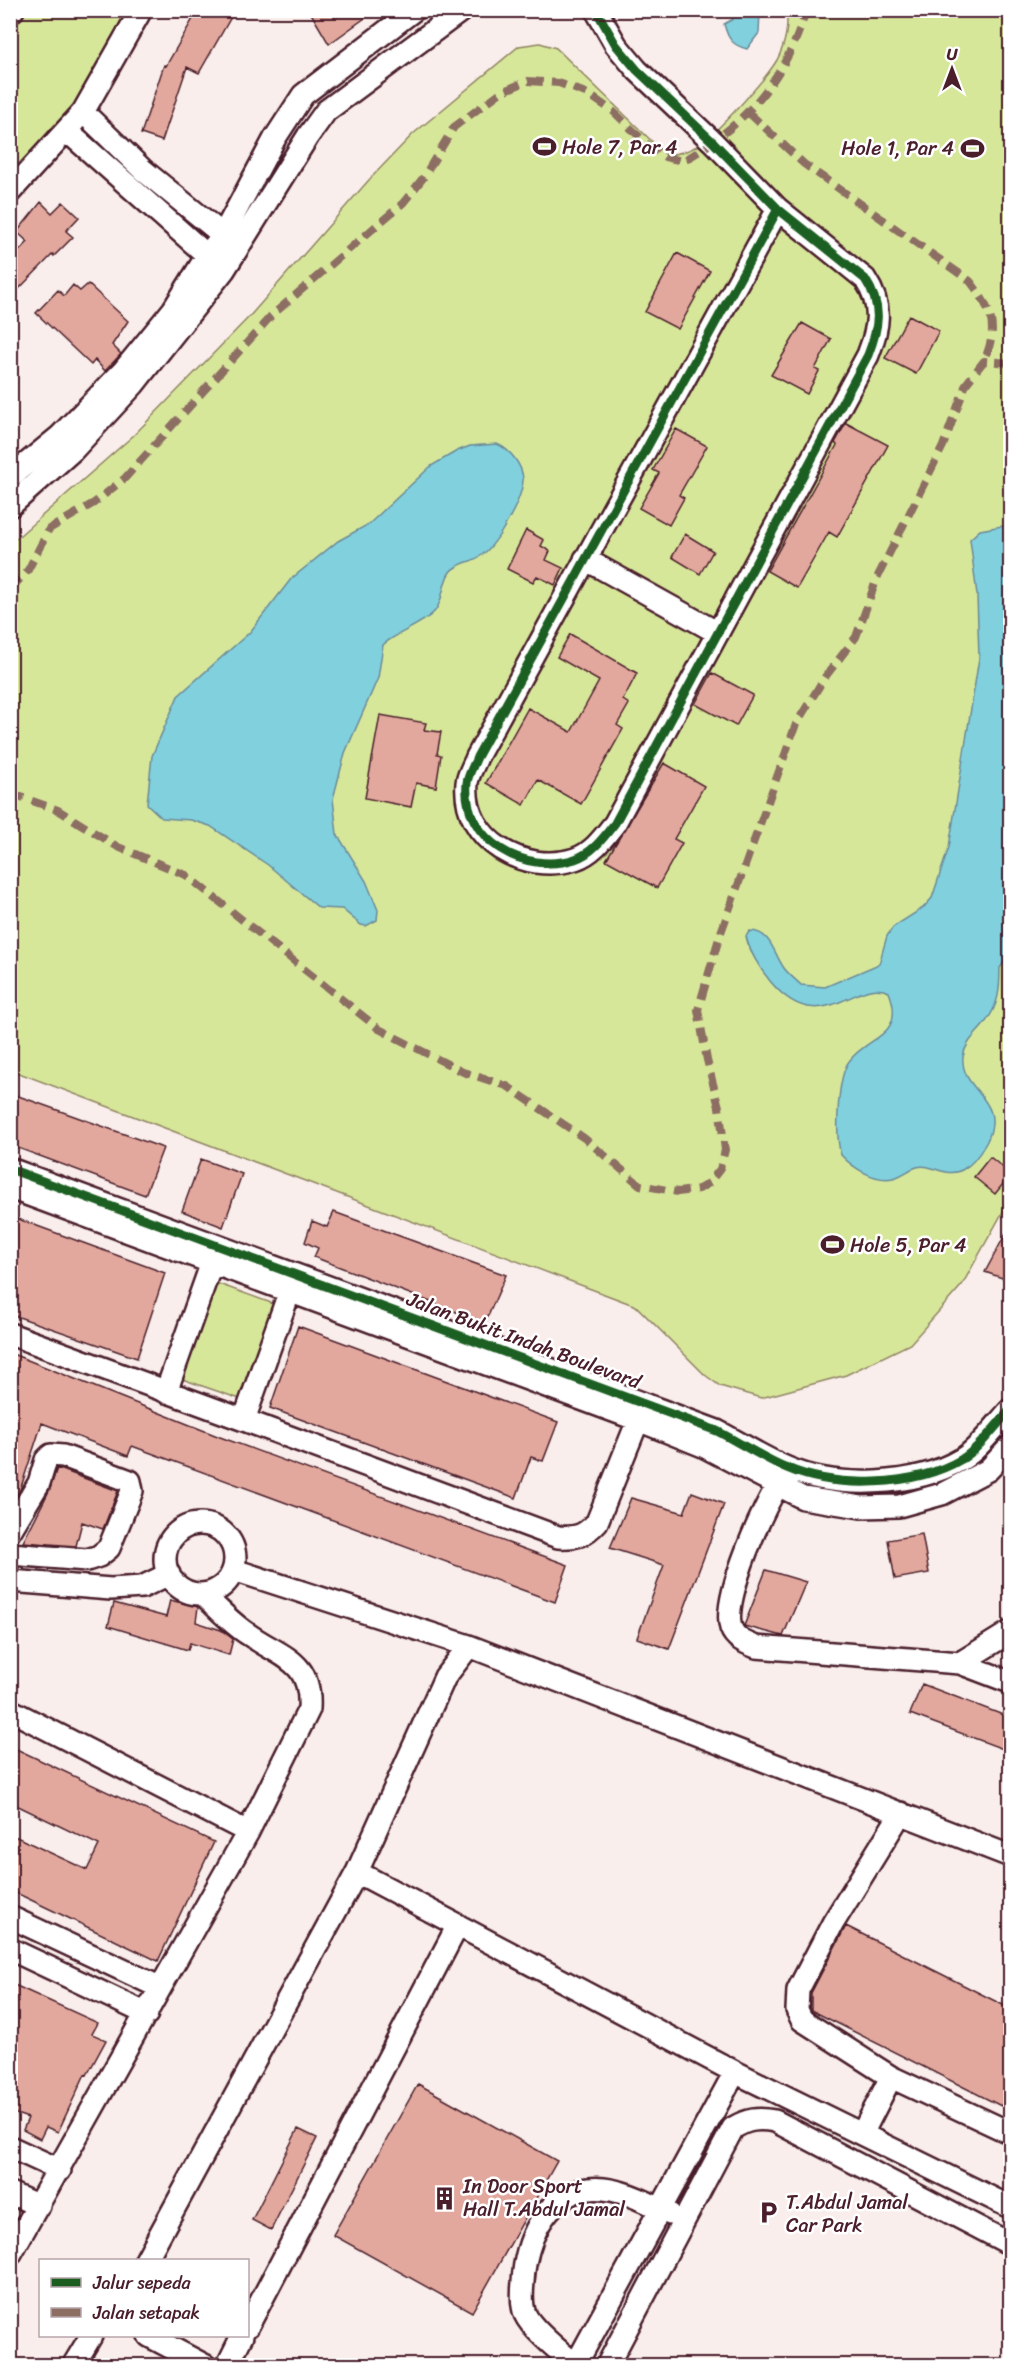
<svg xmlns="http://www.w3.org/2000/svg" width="1021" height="2376" viewBox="0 0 1021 2376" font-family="Sriracha,sans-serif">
  <rect width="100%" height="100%" fill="#f9eeeb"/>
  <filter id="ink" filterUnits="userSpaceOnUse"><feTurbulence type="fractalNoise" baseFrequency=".0167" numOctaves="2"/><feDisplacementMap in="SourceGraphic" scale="12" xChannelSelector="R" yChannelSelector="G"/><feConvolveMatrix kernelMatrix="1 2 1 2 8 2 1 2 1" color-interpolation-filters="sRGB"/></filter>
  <g filter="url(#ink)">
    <!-- green -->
    <path fill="#d7e79a" stroke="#908362" stroke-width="1.5" d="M15,10L138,11L82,111L11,191V16Z
      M786,11H1010V1199L962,1285L910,1344L846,1375L761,1398L720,1386L705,1375L636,1306L11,1070V543L134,435L249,317L368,181L413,134L519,46L540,43L556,48L666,155C677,154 687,152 697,146C715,135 766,79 777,60C785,45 789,26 786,11Z
      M216,1283L274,1304L240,1399L182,1379Z"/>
    <!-- water -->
    <path fill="#81d0de" stroke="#6b8996" stroke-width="1.5" d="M734,11H760L759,33L747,49C732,45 728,39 724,24L733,19Z
      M497,444C509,449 523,465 523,480C522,500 498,543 482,555C472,563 458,562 450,572C442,583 444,600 435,611C423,625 393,634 383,645L378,678L345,753L333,799L337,834L366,881L378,910L377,920L366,926L361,925L342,909L319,908L268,865L210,826L191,820L162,818L147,804L152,756L178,696L250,632L291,579L338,541L369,524L431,466L457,451L470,446Z
      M1002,526L1008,530L1010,536V954L1000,968C1000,989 999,1005 985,1023C977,1034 965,1042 963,1057C960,1092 1009,1099 986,1143C981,1152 972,1165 962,1170C945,1179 930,1161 914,1168C907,1171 901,1176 893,1178C875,1182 853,1168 841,1155C835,1136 837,1075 850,1060C870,1035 906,1036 889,992C856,975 821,1043 770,981C760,969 749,951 746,936L750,931C771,931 774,954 784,968C789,975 795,979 801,985L825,987L879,964L887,936L893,927L923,908L932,898L949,847L979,658L977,595L970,539L980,530Z"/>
    <!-- building -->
    <path fill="#e2a89d" stroke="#4a1f2b" stroke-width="1.5" d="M198,10H235L199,73L187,67L162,141L141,134L164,65L166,66Z
      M309,10H376L329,44Z
      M41,202L52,213L63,202L79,217L66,231L73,237L54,256L53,254L10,298V260L28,242L17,232Z
      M677,253L710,271L678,329L645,312Z
      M88,284L128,321L112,345L121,354L105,371L95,360L91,365L36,313L58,290L64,296L73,285L80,291Z
      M909,315L939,331L916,374L885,358Z
      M802,323L831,339L815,369L819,371L807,394L771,375Z
      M846,423L888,445L837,537L829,532L797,588L767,571L837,445L835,443Z
      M676,429L707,446L679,495L684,498L669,525L639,508L659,473L653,470Z
      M526,530L544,540L541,546L550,551L546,560L563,568L555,585L537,576L533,582L507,569Z
      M685,534L713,551L700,574L672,557Z
      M570,634L637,673L623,700L629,704L617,725L623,729L581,804L538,780L524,805L486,783L528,708L571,732L587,703L599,681L557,657Z
      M712,673L753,695L736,726L695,704Z
      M380,715L426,723L424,730L441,732L437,754L441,755L436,787L416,783L411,807L365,798Z
      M664,763L704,786L674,839L682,843L657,888L606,860Z
      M10,1093L163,1148L145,1195L10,1145Z
      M990,1157L1011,1174L995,1194L974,1177Z
      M201,1159L242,1174L223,1227L182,1211Z
      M334,1212L506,1275L485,1323L314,1257L318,1248L305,1242L312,1221L327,1227Z
      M10,1216L165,1273L137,1358L10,1314Z
      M1011,1224V1281L985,1272Z
      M298,1326L558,1422L543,1461L531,1457L516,1498L270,1408Z
      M10,1353L220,1437L568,1565L555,1602L132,1446L128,1456L42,1423L20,1490L10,1506Z
      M57,1468L118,1491L103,1529L82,1522L76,1546L23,1542L50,1489Z
      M692,1492L724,1504L669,1649L637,1638L664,1565L610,1548L631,1498L684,1513Z
      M922,1534L929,1573L895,1579L888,1540Z
      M766,1570L806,1582L783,1636L744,1626Z
      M170,1600L198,1607L196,1622L221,1630L233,1639L229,1655L190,1643L188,1650L108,1626L114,1603L166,1617Z
      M922,1684L1011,1718V1752L910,1714Z
      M10,1746L214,1842L158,1961L10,1890V1834L87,1870L99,1845L10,1802Z
      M846,1926L1011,2009V2087L1001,2106L811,2010V1993Z
      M10,1983L98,2023L92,2034L106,2040L87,2075L85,2074L58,2132L46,2127L40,2139L23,2130L28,2118L10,2112Z
      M418,2084L557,2161L472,2312L333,2235Z
      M298,2129L317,2138L271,2230L252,2220Z"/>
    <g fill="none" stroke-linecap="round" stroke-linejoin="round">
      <defs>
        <path id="minor" d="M596,10L616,45L637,70L713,142L778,209L865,279C883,306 879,327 868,355L615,823C604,837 593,853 575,859C525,875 462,841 467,783C468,774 474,765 477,757L778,209
          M10,13L13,10
          M83,112L143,170L234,244
          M68,132L217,264
          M10,192L83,112L141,10
          M10,477L60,436L124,370L173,310L208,254L223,235L275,138L303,95L414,10
          M10,506L73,450L134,384L224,270L308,136L326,111L462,10
          M585,559L718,633
          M10,1169L717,1431C740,1443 763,1458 787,1468C836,1489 915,1487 962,1459C978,1450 997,1424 1010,1410
          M10,1188L638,1420L703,1446L803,1498L861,1507L899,1506L942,1494L988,1470L1010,1447
          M10,1334L244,1420L294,1279
          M166,1392L216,1251
          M244,1420L558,1537C577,1538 584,1536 597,1522L643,1408
          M783,1477C765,1502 721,1599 731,1628C735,1639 746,1643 756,1647L960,1663L1010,1632
          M165 1559a35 35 0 1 1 70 0a35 35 0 1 1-70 0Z
          M10,1531L39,1483L46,1460L51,1455L63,1456L130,1481L132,1491L109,1548L99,1556L87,1560L10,1554
          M234,1570L469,1646
          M10,1581L111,1589L142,1587L169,1574
          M960,1663L1010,1682
          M10,1710L248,1832
          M901,1813L833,1923L798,1990L797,2010L802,2020L891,2077L1004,2130
          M357,1872L445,1677L469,1646L1010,1856
          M10,1917L159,1987
          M10,1949L147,2014
          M862,2134L891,2077
          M10,2147L60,2170
          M10,2193L39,2206
          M10,2255L248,1832L309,1709C312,1660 282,1658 248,1634C231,1623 217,1608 203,1594
          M146,2260L357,1872L735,2072
          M248,2326L458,1925
          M149,2336L206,2366
          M73,2366L91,2336
          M227,2366L242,2336
          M575,2366L735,2072L1010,2207
          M577,2366C563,2354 532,2330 525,2314C521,2304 522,2292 523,2282C525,2244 544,2194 588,2189C615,2185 647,2202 670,2214
          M607,2366L733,2128C748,2119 758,2118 775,2121L1010,2244"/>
      </defs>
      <!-- minor casing -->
      <use href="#minor" stroke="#4a1f2b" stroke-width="26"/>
      <!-- minor -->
      <use href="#minor" stroke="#fff" stroke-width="21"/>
      <!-- quiet -->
      <path stroke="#8d6e63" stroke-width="8" stroke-dasharray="15 8" stroke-linecap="butt" d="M748,112L804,164L970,281C992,310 999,327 984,361
        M10,590L28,570L49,529L94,503L125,478L271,316L403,203L423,178L454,127L501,92L528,81L559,83L588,94L614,112L649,146L665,157L683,161C742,128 788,76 806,10
        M10,793L58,810L118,847L186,875L379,1029L463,1072L507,1086L584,1138L640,1185L678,1192L699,1189L709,1183L720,1169L725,1150L719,1107L707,1060L698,1010L719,938L796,724L825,677L856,637L877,578L943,446L966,384L984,361L1010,363"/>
      <defs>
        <path id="cycleway" d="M596,10L616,45L637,70L713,142L778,209L865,279C883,306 879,327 868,355L615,823C604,837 593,853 575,859C525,875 462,841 467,783C468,774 474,765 477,757L778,209
          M10,1169L717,1431C740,1443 763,1458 787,1468C836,1489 915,1487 962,1459C978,1450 997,1424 1010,1410"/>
      </defs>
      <!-- cycleway casing -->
      <use href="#cycleway" stroke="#fff" stroke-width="13"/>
      <!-- cycleway -->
      <use href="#cycleway" stroke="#1b5e20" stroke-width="9"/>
    </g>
  </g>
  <!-- icons -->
  <defs>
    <symbol id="stadium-bare" viewBox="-9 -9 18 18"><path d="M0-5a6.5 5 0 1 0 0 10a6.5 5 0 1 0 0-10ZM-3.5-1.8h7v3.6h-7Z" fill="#4a1f2b" stroke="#fff" stroke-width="2.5" paint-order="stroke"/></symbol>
    <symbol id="building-bare" viewBox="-9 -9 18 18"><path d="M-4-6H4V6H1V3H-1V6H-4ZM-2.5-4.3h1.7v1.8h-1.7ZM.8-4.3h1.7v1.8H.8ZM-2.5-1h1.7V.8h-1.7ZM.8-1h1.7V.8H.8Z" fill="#4a1f2b" stroke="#fff" stroke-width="2.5" paint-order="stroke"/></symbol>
    <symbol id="parking-bare" viewBox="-9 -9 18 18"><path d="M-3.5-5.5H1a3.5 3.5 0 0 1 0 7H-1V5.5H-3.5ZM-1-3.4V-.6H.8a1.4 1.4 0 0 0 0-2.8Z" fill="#4a1f2b" stroke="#fff" stroke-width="2.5" paint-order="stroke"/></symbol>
  </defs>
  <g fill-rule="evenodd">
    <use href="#stadium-bare" x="528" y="130" width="33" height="33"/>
    <use href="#stadium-bare" x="956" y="132" width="33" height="33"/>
    <use href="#stadium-bare" x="816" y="1228" width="33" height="33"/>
    <use href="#building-bare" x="428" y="2182" width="33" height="33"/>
    <use href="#parking-bare" x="752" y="2196" width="33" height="33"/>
  </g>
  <g text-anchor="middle" stroke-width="5" stroke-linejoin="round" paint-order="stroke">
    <!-- poi labels -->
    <g font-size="20" fill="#4a1f2b" stroke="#fff" text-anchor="start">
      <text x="562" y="154">Hole 7, Par 4</text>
      <text x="954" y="155" text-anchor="end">Hole 1, Par 4</text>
      <text x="850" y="1252">Hole 5, Par 4</text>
      <text x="463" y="2193">In Door Sport<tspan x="463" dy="23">Hall T.Abdul Jamal</tspan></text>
      <text x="786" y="2209">T.Abdul Jamal<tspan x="786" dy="23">Car Park</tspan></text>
    </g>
    <!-- street labels -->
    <g font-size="20" fill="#4a1f2b" stroke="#fff">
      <text transform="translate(524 1340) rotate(20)" y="7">Jalan Bukit Indah Boulevard</text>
    </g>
  </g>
  <!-- margin -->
  <rect width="1021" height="2376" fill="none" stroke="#fff" stroke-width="36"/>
  <rect x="18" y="18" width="985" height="2340" fill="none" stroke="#4a1f2b" stroke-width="2" filter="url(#ink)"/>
  <!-- legend -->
  <rect x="39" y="2259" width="210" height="78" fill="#ffffff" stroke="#b7a5aa" stroke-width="1.5"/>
  <rect x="51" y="2278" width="30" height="9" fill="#1b5e20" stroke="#b7a5aa" stroke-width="1.5"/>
  <text x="93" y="2289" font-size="18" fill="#4a1f2b">Jalur sepeda</text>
  <rect x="51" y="2308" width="30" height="9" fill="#8d6e63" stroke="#b7a5aa" stroke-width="1.5"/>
  <text x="93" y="2319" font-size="18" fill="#4a1f2b">Jalan setapak</text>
  <!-- north arrow -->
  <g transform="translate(952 69)" stroke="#ffffff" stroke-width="4.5" paint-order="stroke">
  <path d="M0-4.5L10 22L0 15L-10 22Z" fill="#4a1f2b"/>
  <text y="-9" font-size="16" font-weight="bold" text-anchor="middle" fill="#4a1f2b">U</text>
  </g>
</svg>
